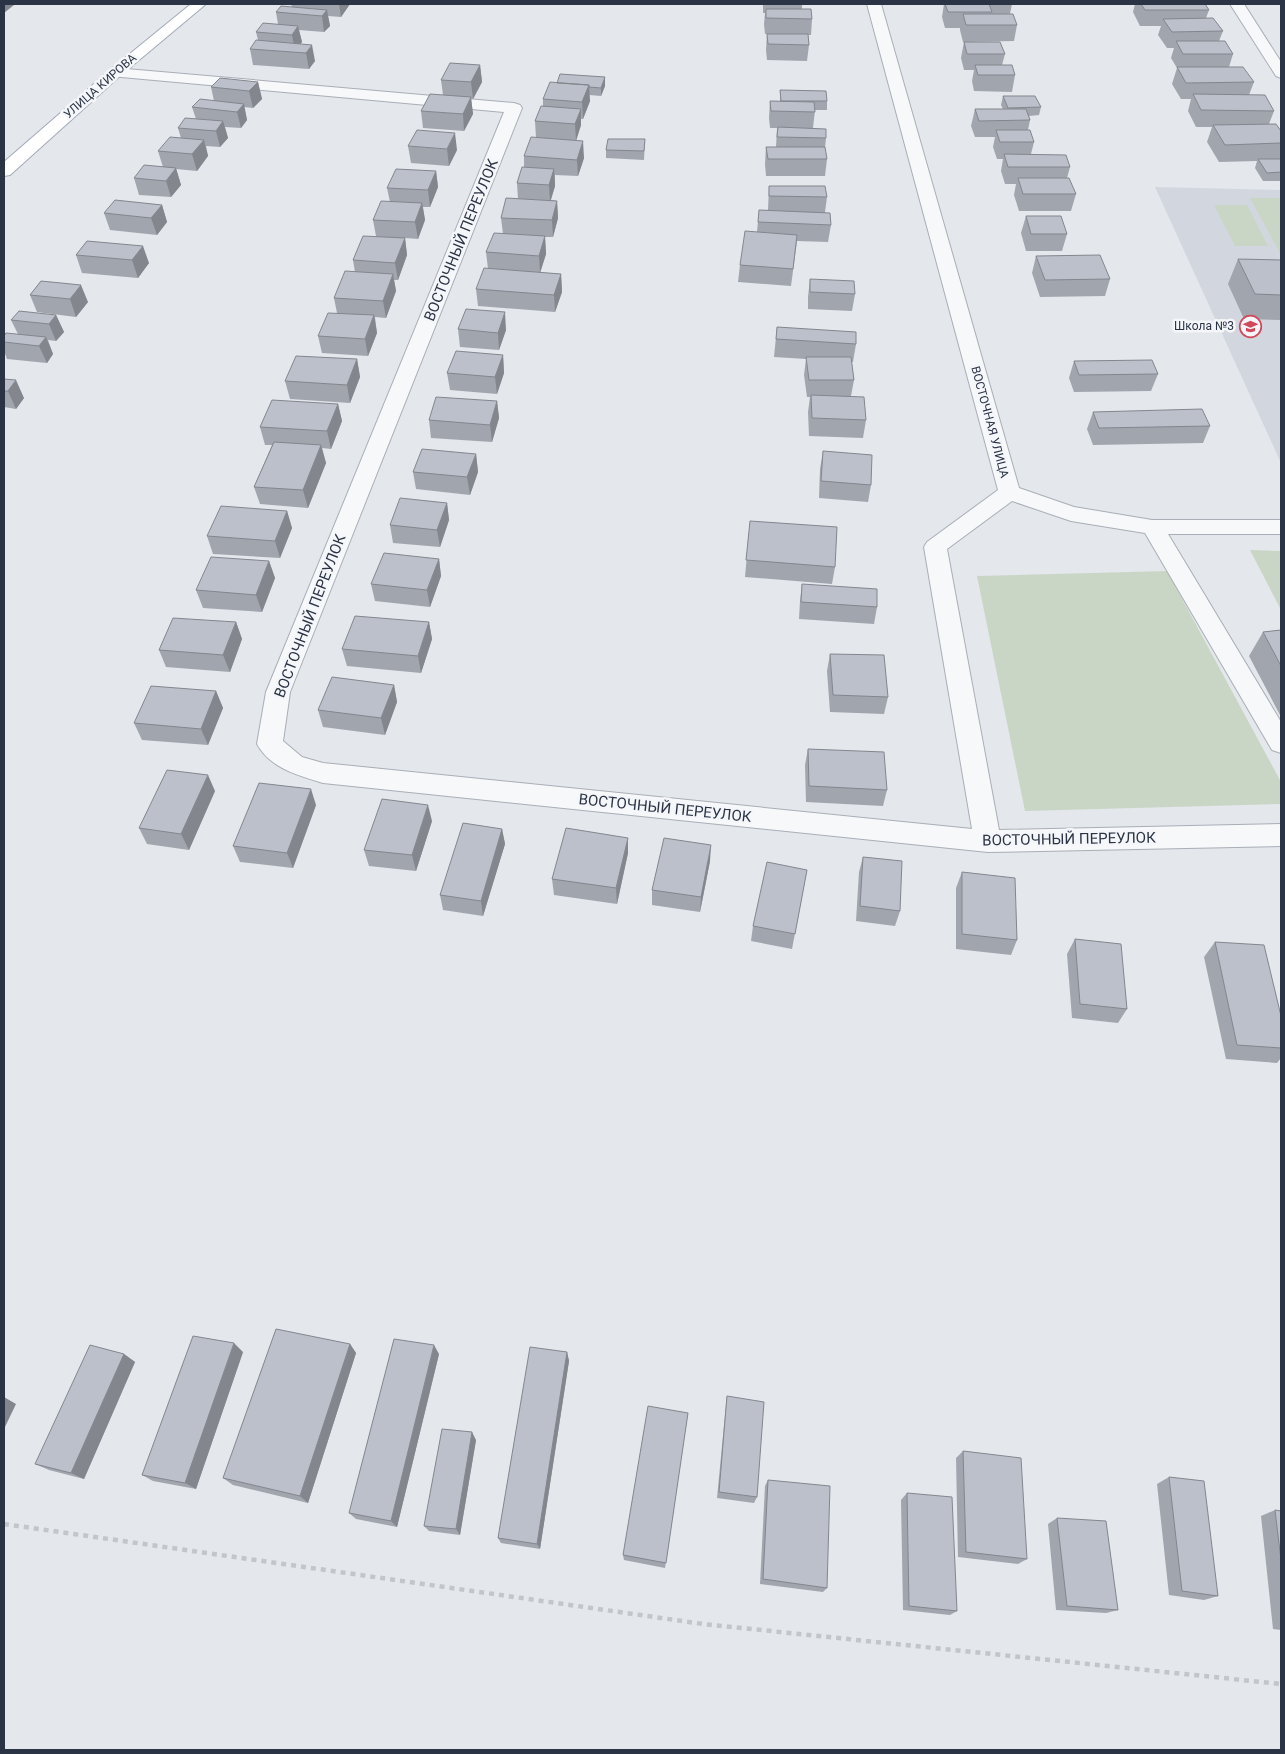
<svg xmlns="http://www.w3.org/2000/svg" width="1285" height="1754" viewBox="0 0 1285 1754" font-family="Roboto,sans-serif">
  <rect width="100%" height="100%" fill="#e4e7ec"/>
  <!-- built -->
  <path fill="#d2d6de" d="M1155,187L1281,190V463Z"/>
  <!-- green -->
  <path fill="#c9d6c5" d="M1250,198H1281V253H1280Z
    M1214,205H1247L1268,246H1235Z
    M1250,550L1281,551V610Z
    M1167,571L1281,782V804L1025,811L977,576Z"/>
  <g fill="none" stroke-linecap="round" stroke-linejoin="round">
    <defs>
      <path id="minor" d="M867,4H881L1019,488L1074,507L1152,520H1281V534H1168L1281,722V753L1272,750L1145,533L1071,521L1012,501L947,549L999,830L1281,824V846L988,852L323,783C298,775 271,769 257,744L266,692L504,112L110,76L107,73L110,70L115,68L514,103L520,105L522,108L290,692L283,741L302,757L323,763L972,829L924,547L927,542L998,490Z
        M1230,4H1244L1281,62V78L1276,76Z"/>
      <path id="major" d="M191,4H206L120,76L10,175L4,176V162L110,70Z"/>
    </defs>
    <!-- minor casing -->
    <use href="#minor" stroke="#a9aeb7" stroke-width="2"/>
    <!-- major casing -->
    <use href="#major" stroke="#a3abb8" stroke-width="2"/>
    <!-- path -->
    <path stroke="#c2c5cb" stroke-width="4.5" stroke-dasharray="5 5" stroke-linecap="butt" d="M4,1524L703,1624L1281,1684"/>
    <!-- minor -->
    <use href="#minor" fill="#f7f8fa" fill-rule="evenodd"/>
    <!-- major -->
    <use href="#major" fill="#fff" fill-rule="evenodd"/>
  </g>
  <!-- wall -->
  <path fill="#a1a5ae" d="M291,4H350L341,17L328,16L330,26L324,32L299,30L302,42L300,44L315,61L309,69L253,65L250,49L258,40L256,32L278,24L276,12L292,7Z
    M763,4H802V9L812,19L811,35H808L809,45L807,61L767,60L766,50L767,34H765L764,24L765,13H763Z
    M939,4H1012L1010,14L1017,25L1014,41L963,42L960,30V28H945L942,17L944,4Z
    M1135,4H1205L1209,10L1206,18L1223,31L1219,41L1233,54L1229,67L1254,82L1249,95L1274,111L1269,124L1281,131V181H1263L1255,168L1257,161L1219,162L1207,142L1212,127H1196L1188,111L1191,99H1181L1172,84L1177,68L1171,58L1174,48H1167L1158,35L1161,26H1140L1133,12Z
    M964,42L1005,54L1002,65L1015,75L1012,92L974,91L972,81L974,70H964L961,58Z
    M480,65L482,82L473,99H471L473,114L464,131L423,128L421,111L443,95L441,80Z
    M605,77V86L601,96L589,95L590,101L583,119H581V125L576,140L584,158L578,176L555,175V186L551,200L557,201L558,218L553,237H545L546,254L540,273L561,274L562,292L555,312L478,306L476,289L488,269L486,252L503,234L501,218L518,199L517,183L524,167V156L536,138L535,121L543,106V99L557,83Z
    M258,82L262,99L253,108L244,107L247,120L241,128L225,127L228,138L220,147L206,146L208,156L197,171L176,169L181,185L171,197L139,195L134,178L163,167L158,151L181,138L178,128L196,119L192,107L214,101L211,87Z
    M780,90L827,101V110H815L813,128L826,138L825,148L827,159L825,176H766L765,164L766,147H776L777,128H770L769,118L770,101H780Z
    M1003,96L1041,107L1039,115L1029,116L1030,120L1028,130L1034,142L1031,154L1070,167L1067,178L1076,194L1071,211H1019L1014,195L1016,184H1005L1001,171L1003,159H997L993,147L995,137H975L971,126L975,109H1003L1001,105Z
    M645,139L644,160L606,158V150Z
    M408,146L457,150L449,166L411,163Z
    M436,171L438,187L430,207H423L425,220L418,239L405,238L407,255L398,280H394L396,291L386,318L375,317L377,333L368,356L322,353L318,336L337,313L334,298L355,272L353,260L376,236L373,220L390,202L387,188Z
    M769,186L827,197L825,212L831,225L828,242L797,241L791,286L738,282L740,265L757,232L759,210H768Z
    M162,205L167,222L157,235L110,230L104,213Z
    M1026,216L1067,234L1062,251H1026L1021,233Z
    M87,241L149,263L138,278L82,273L76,255Z
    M1036,256L1110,279L1105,296L1040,297L1032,273Z
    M1238,259L1281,260V320L1244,319L1228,284Z
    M810,279L855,294L852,311L808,309V297Z
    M41,281L88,302L76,317L37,312L30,295Z
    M56,315L64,332L56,341L48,340L53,354L47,363L7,359L4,351V336L18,334L11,320Z
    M777,327L856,344L853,362H851L854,380L851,396L866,420L863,438L809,436L808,412L810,397H807L804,375L806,359L774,357Z
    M458,329L506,330L499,350L460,347Z
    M503,355L504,373L497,394L450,390L447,373Z
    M357,359L360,377L350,403L290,399L285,381Z
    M1074,361L1158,374L1151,391L1074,392L1069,378Z
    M4,379L24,398L16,409L4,407Z
    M497,401L499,418L492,442L431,438L429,420Z
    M338,404L342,421L331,449L322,448L326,463L308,508L260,504L254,487L272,445H265L260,427Z
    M1093,412L1210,426L1203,443L1093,445L1087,429Z
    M823,451L871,485L868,502L819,498L820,469Z
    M476,454L478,472L470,495L416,489L413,472Z
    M447,503L449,520L440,547L393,543L390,525Z
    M287,511L292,528L280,558L213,554L207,536Z
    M750,521L835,567L832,584L745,577Z
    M439,559L441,576L430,607L375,601L371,584Z
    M269,561L275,578L262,612L203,608L196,590Z
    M802,584L877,607L874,624L799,619L800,601Z
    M236,622L242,639L230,672L166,667L159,650Z
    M429,622L432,639L421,673L347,666L342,649Z
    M1281,630V717L1249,656L1263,632Z
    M830,654L888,697L884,714L830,712L827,671Z
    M394,685L397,702L385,735L323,727L318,710Z
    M216,691L223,708L208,745L142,740L134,723Z
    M808,749L887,790L883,806L806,802L805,765Z
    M215,791L189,850L147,844L139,828Z
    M316,805L293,868L240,862L233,846Z
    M432,821L416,871L369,866L364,850Z
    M502,829L505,844L483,916L443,910L440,895Z
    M628,838V853L617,904L554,895L552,879Z
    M863,857L900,911L895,926L856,921L859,872Z
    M710,861L700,912L652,905V890Z
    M807,870L792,949L751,941L753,926Z
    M962,872L1017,940L1011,955L956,949V888Z
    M1075,939L1127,1009L1118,1023L1072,1018L1067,954Z
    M1215,942L1281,1016V1058L1277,1063L1226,1059L1204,957Z
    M350,1344L356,1353L308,1503L233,1485L223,1478Z
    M243,1352L196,1489L153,1481L142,1475Z
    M567,1352L569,1361L540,1549L501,1543L498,1538Z
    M124,1354L135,1362L84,1479L49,1470L35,1464Z
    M439,1354L397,1527L356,1519L349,1513Z
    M727,1396L757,1497L754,1503L717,1498L726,1404Z
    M688,1413L665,1568L624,1560L623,1555Z
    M476,1440L460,1535L429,1531L424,1526Z
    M963,1451L1027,1559L1018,1564L958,1557L956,1458Z
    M1169,1477L1218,1596L1204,1600L1169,1595L1157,1484Z
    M768,1480L827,1588L823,1592L760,1584L765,1486Z
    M907,1493L957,1611L950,1615L903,1610L901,1500Z
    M1275,1510L1281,1511V1630L1273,1629L1261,1516Z
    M1057,1518L1118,1610L1106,1613L1056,1610L1048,1524Z"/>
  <!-- shaded-wall -->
  <path fill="#83868d" d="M4,4H13L14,5L4,13Z
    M339,4H350L341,17Z
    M327,10L330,26L324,32L322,16Z
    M298,26L302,42L295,51L292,35Z
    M312,45L315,61L309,69L306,53Z
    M480,65L482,82L473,99L471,82Z
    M605,77V86L601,96V88Z
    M258,82L262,99L253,108L249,91Z
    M589,85L590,101L583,119L582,102Z
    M471,97L473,114L464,131L463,114Z
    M244,104L247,120L241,128L237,112Z
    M581,109V125L576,141L575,124Z
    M223,121L228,138L220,147L216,131Z
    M455,133L457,150L449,166L447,149Z
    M204,140L208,156L197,171L192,154Z
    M583,141L584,158L578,176L577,160Z
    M176,168L181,185L171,197L166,181Z
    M554,169L555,186L550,202L549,185Z
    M436,171L438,187L430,207L428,190Z
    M557,201L558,218L553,237L552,220Z
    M422,203L425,220L418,239L415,222Z
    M162,205L167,222L157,235L151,218Z
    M545,236L546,254L540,273L539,256Z
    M405,238L407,255L398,280L395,263Z
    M143,246L149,263L138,278L132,260Z
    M393,274L396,291L386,318L383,301Z
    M561,274L562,292L555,312L554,295Z
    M81,285L88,302L76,317L70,299Z
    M505,312L506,330L499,350L498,333Z
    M56,315L64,332L56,341L49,324Z
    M374,315L377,333L368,356L365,339Z
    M46,337L53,354L47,363L39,346Z
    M503,355L504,373L497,394L495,377Z
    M357,359L360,377L350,403L347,385Z
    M16,380L24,398L16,409L8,391Z
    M497,401L499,418L492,442L490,425Z
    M338,404L342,421L331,449L327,431Z
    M321,445L326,463L308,508L303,490Z
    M476,454L478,472L470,495L467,477Z
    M447,503L449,520L440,547L437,530Z
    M287,511L292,528L280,558L275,541Z
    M439,559L441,576L430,607L427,590Z
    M269,561L275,578L262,612L256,595Z
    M236,622L242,639L230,672L223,655Z
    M429,622L432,639L421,673L418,656Z
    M394,685L397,702L385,735L381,718Z
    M216,691L223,708L208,745L201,729Z
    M208,775L215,791L189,850L181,834Z
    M311,789L316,805L293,868L287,853Z
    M428,805L432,821L416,871L412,855Z
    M502,829L505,844L483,916L481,901Z
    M628,838V853L617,904L616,888Z
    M711,845L710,861L700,912L701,897Z
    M234,1343L243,1352L196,1489L185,1483Z
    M350,1344L356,1353L308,1503L300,1496Z
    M434,1345L439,1354L397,1527L391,1521Z
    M567,1352L569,1361L540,1549L537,1544Z
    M124,1354L135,1362L84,1479L71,1473Z
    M4,1397L16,1404L4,1429Z
    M472,1432L476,1440L460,1535L456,1529Z"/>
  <!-- building -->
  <path fill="#bbc0ca" stroke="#83868d" d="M945,4H989L992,12H948Z
    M1141,4H1205L1209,10H1145Z
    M281,6L327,10L322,16L276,12Z
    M766,9H811L812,19L766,18Z
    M963,14H1013L1017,25H966Z
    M1213,18L1223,31L1172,32L1163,19Z
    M263,23L298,26L292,35L256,32Z
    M767,34H808L809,45L768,44Z
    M256,40L312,45L306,53L250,49Z
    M1176,41H1225L1233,54H1183Z
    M964,42H1000L1005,54H967Z
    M450,63L480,65L471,82L441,80Z
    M975,65H1012L1015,75H978Z
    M1177,67H1243L1254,82L1186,83Z
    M560,74L605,77L601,88L589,87V85L557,83Z
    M220,78L258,82L249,91L211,87Z
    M550,82L589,85L582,102L543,99Z
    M780,90L826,91L827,101H781Z
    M430,94L471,97L463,114L421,111Z
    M1193,94L1265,95L1274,111L1201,110Z
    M1003,96H1035L1041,107L1008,108Z
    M200,99L244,104L237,112L192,107Z
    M770,101L814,102L815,112L771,111Z
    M541,106L581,109L575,124L535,121Z
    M975,109H1026L1030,120L979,121Z
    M185,118L223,121L216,131L178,128Z
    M1276,124L1281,131V143L1225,145L1213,125Z
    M778,127L826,129V138L777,137Z
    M417,130L455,133L447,149L408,146Z
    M996,130H1030L1034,142H1000Z
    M170,137L204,140L192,154L158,151Z
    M531,137L583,141L577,160L524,156Z
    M608,139H645L644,151L606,150Z
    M766,147H825L827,159H768Z
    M1004,154L1066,155L1070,167H1008Z
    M1258,159H1281V172L1267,173Z
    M144,165L176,168L166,181L134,178Z
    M522,167L554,169L549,185L517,183Z
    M396,169L436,171L428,190L387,188Z
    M1018,178H1069L1076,194H1023Z
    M769,186H825L827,197L769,196Z
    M506,198L557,201L552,220L501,218Z
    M115,200L162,205L151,218L104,213Z
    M381,201L422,203L415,222L373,220Z
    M759,210L830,213L831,225L758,222Z
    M1026,216H1061L1067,234H1031Z
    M745,231L797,235L793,269L740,265Z
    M494,233L545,236L539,256L486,252Z
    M363,236L405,238L395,263L353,260Z
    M87,241L143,246L132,260L76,255Z
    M1100,255L1110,279L1045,280L1036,256Z
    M1238,259L1281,260V295L1255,294Z
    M484,268L561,274L554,295L476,289Z
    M345,271L393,274L383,301L334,298Z
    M810,279L854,281L855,294L810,292Z
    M41,281L81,285L70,299L30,295Z
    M466,309L505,312L498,333L458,329Z
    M19,311L56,315L49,324L11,320Z
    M328,313L374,315L365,339L318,336Z
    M777,327L856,332V344L776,339Z
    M6,333L46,337L39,346L4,342V336Z
    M456,351L503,355L495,377L447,373Z
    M296,356L357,359L347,385L285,381Z
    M806,357H851L854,380H809Z
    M1152,360L1158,374L1079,375L1074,361Z
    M4,379L16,380L8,391H4Z
    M811,395L864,397L866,420L812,418Z
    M436,397L497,401L490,425L429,420Z
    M272,400L338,404L327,431L260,427Z
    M1202,409L1210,426L1099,428L1093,412Z
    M274,442L321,445L303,490L254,487Z
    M422,449L476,454L467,477L413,472Z
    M823,451L872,455L871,485L821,481Z
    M400,498L447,503L437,530L390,525Z
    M221,506L287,511L275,541L207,536Z
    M750,521L837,527L835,567L746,560Z
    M384,553L439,559L427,590L371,584Z
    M211,557L269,561L256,595L196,590Z
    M802,584L877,589V607L801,602Z
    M355,616L429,622L418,656L342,649Z
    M173,618L236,622L223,655L159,650Z
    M1281,630V666L1263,632Z
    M830,654L884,655L888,697L833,695Z
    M332,677L394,685L381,718L318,710Z
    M151,686L216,691L201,729L134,723Z
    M808,749L884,752L887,790L809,786Z
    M167,770L208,775L181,834L139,828Z
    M259,783L311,789L287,853L233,846Z
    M382,799L428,805L412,855L364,850Z
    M463,823L502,829L481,901L440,895Z
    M566,828L628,838L616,888L552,879Z
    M664,838L711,845L701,897L652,890Z
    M863,857L902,861L900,911L860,906Z
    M767,862L807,870L795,934L753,926Z
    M962,872L1015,878L1017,940L962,934Z
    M1075,939L1121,944L1127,1009L1080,1004Z
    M1215,942L1264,945L1281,1016V1048L1237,1045Z
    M276,1329L350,1344L300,1496L223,1478Z
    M193,1336L234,1343L185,1483L142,1475Z
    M394,1339L434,1345L391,1521L349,1513Z
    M90,1345L124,1354L71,1473L35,1464Z
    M530,1347L567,1352L537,1544L498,1538Z
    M727,1396L764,1402L757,1497L719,1492Z
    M648,1406L688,1413L666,1563L623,1555Z
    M442,1429L472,1432L456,1529L424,1526Z
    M963,1451L1021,1458L1027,1559L966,1552Z
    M1169,1477L1204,1481L1218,1596L1182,1591Z
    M768,1480L830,1486L827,1588L763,1579Z
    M907,1493L952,1497L957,1611L909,1606Z
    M1275,1510L1281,1511V1560Z
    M1057,1518L1106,1521L1118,1610L1067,1606Z"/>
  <!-- icons -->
  <defs>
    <symbol id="school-ring" viewBox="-11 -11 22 22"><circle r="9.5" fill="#f4f6f9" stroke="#d1495b" stroke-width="1.5"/><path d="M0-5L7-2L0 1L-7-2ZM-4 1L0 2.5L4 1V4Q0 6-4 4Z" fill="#d1495b"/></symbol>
  </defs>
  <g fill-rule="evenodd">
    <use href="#school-ring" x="1238" y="314" width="25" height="25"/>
  </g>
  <g text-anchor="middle" stroke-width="5" stroke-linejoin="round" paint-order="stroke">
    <!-- far-street labels -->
    <g font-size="12" fill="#2b3445" stroke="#f4f6f9">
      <text transform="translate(100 86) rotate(-41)" y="4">УЛИЦА КИРОВА</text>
      <text transform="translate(990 422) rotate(75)" y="4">ВОСТОЧНАЯ УЛИЦА</text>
    </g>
    <!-- far-poi labels -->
    <g font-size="12" fill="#2b3445" stroke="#f4f6f9" text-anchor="end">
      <text x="1234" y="330">Школа №3</text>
    </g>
    <!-- street labels -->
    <g font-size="15" fill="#2b3445" stroke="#f4f6f9">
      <text transform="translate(461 240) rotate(-68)" y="5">ВОСТОЧНЫЙ ПЕРЕУЛОК</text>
      <text transform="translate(310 616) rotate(-69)" y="5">ВОСТОЧНЫЙ ПЕРЕУЛОК</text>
      <text transform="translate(665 808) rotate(6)" y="5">ВОСТОЧНЫЙ ПЕРЕУЛОК</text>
      <text transform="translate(1069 839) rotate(-1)" y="5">ВОСТОЧНЫЙ ПЕРЕУЛОК</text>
    </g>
  </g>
  <!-- border -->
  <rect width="1285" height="1754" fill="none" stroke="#2b3445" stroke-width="10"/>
</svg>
